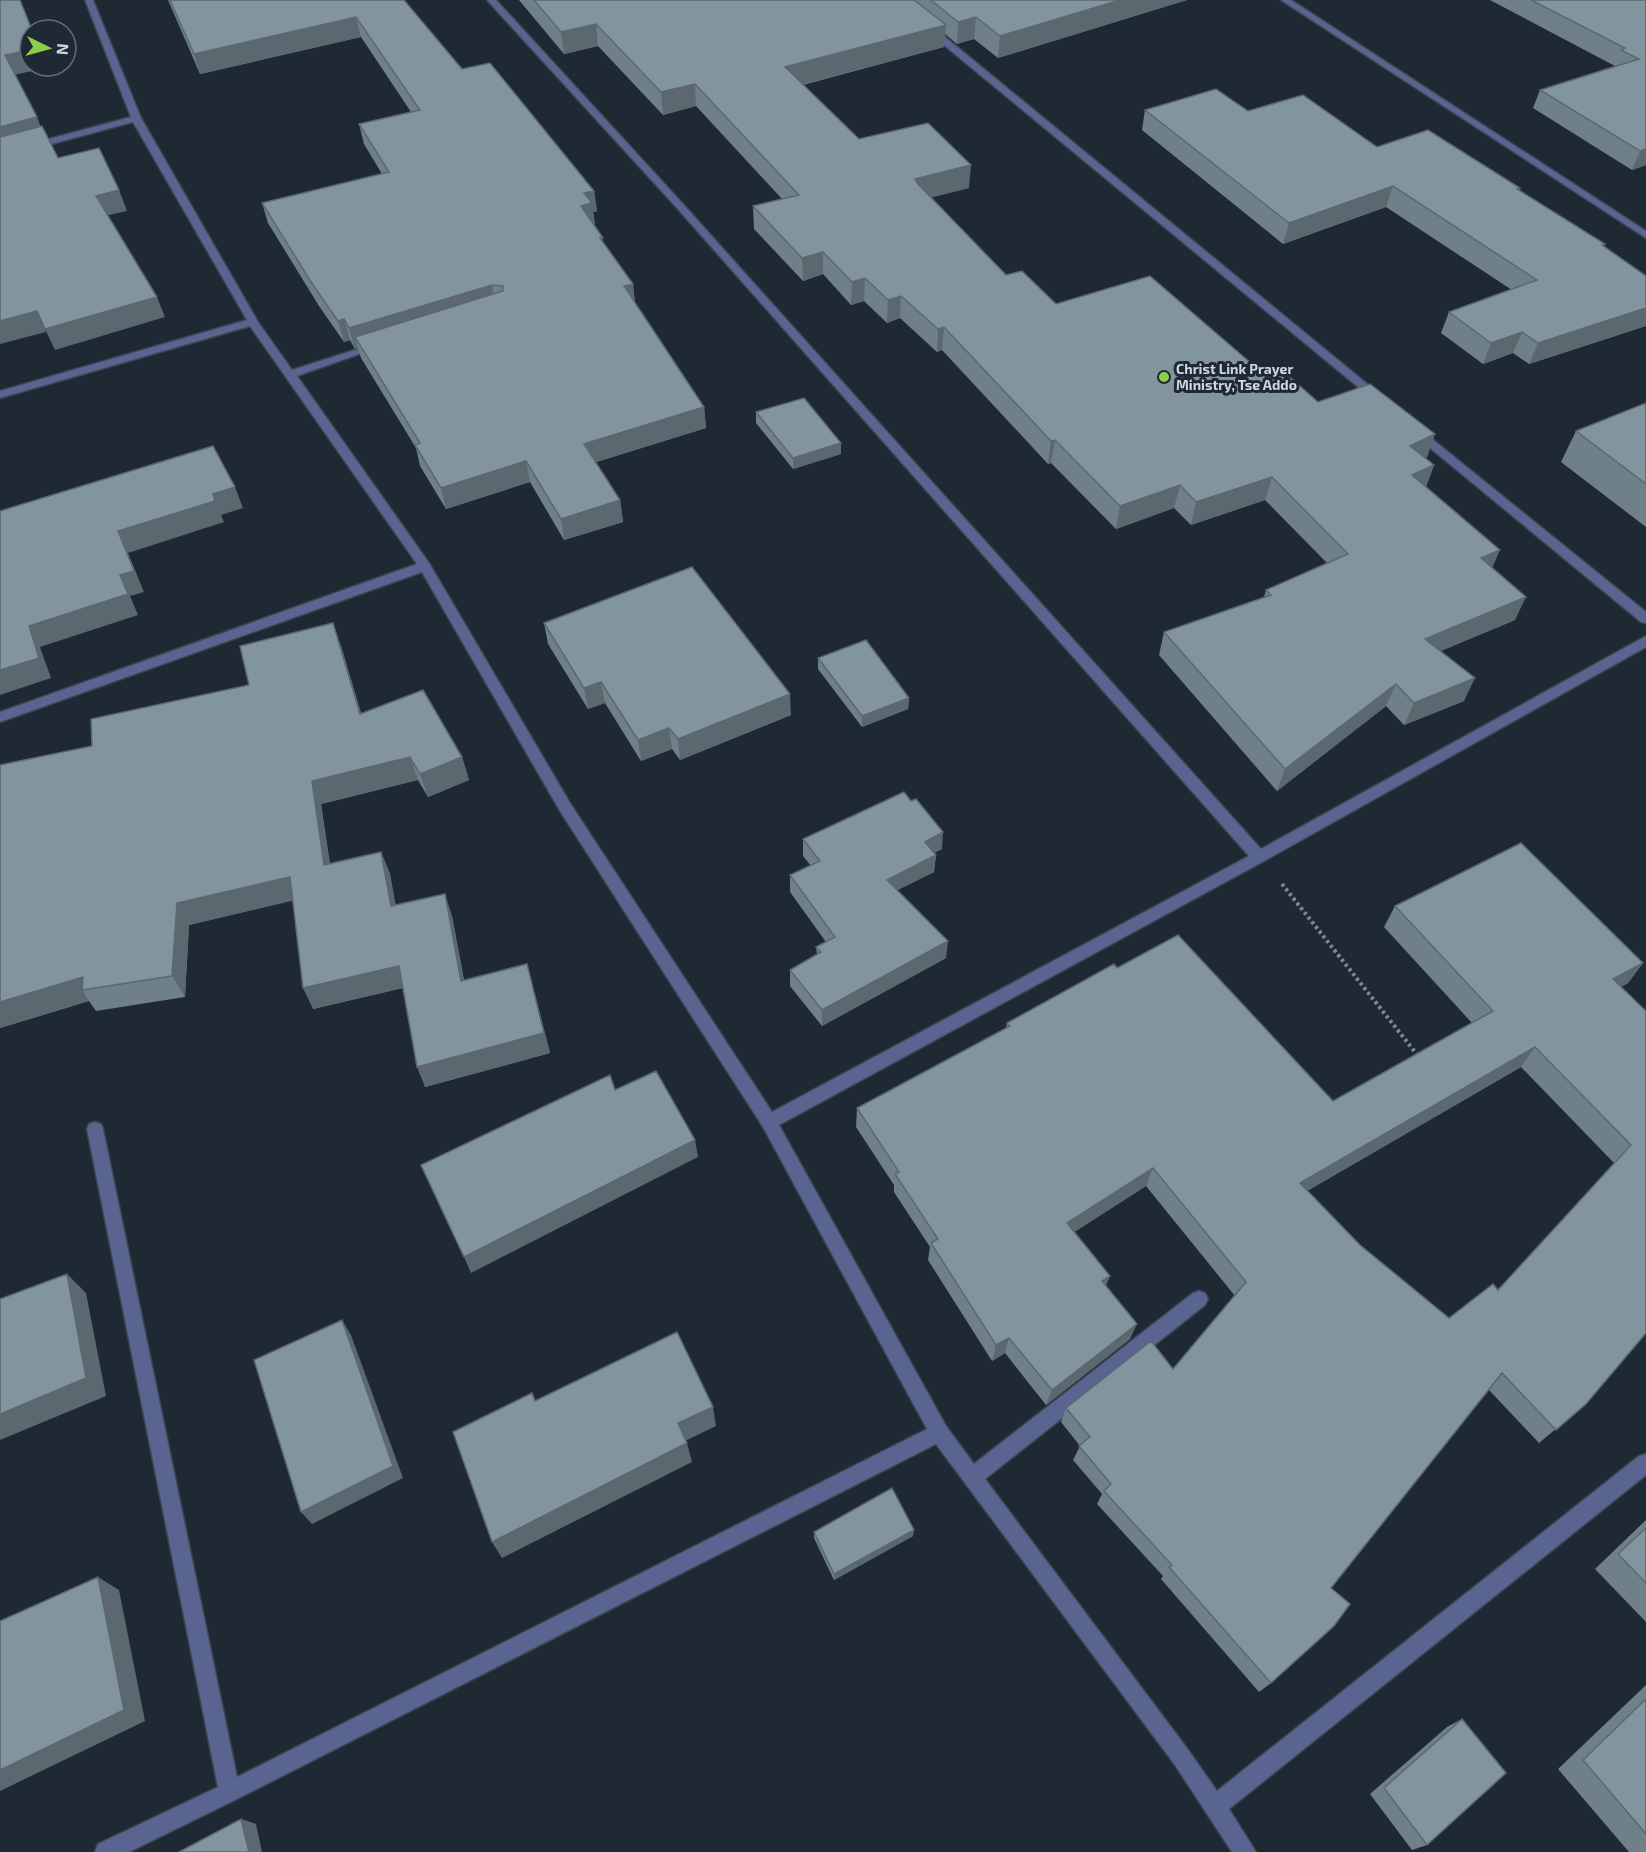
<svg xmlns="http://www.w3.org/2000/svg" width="1646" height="1852" viewBox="0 0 1646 1852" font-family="'Exo 2',sans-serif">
  <rect width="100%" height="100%" fill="#1e2934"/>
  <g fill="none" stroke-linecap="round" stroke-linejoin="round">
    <defs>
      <path id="minor" d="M85,0H93L141,118L258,322L292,370L373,344H381L382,346L297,376L429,563L570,803L772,1112L1249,856L677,208L487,0H496L683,204L1261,849L1646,636V647L1264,861L779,1125L946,1426L974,1464L1193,1293L1199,1291L1205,1293L1208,1299L1205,1305L985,1479L1189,1751L1217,1791L1639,1456L1646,1454V1475L1229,1809L1256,1852H1232L1175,1765L936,1444L237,1799L129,1852H95L98,1844L218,1787L87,1129L89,1124L95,1122L101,1124L103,1129L237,1777L927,1429L763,1127L560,811L422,572L0,722V712L417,564L250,326L0,398V391L247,320L133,122L0,158V152L131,117Z
        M1281,0H1291L1646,231V238Z
        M927,27H933L1383,397V401H1375L927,31Z
        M1416,426L1646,612V623L1641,622L1412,433L1410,430Z"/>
    </defs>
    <!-- minor casing -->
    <use href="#minor" stroke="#3a454f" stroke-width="3"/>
    <!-- path -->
    <path stroke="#7f8891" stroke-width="4" stroke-dasharray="3 3" stroke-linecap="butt" d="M1282,884L1419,1057"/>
    <!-- minor -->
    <use href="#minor" fill="#5a6491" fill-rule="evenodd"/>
  </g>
  <!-- wall -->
  <path fill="#708088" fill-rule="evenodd" d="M168,0H404L462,69L594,191L597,211L593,212L595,224H594L604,243L633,284L635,303L704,407L706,428L596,462L620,500L623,522L564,540L530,482L446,509L420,466L416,448L361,358L358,348L355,349L350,340L344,342L319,306L268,223L262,203L382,174L364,144L359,124L411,112L361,37L200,74Z
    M519,0H1187L998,58L974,39L957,44L945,34L944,47L803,85L859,139L969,188L931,197L1006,275L1056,304L1267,377L1318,402L1435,434L1427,457L1425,458L1434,465L1426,487L1492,568L1515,620L1440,651L1464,701L1404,725L1386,706L1277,791L1159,655L1164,632L1264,597L1266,590L1327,563L1265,500L1191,525L1174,508L1116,529L1051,463L1048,464L942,350L937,352L900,318L887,323L864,301L851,305L823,274L803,281L754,229L753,206L782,199L696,106L663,115L598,46L564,54Z
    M1490,0H1646V165L1632,170L1533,108L1540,90L1615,66Z
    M1145,110L1248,111L1377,147L1520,188L1519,191L1605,244L1604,246L1646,276V326L1529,364L1513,353L1483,364L1441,333L1449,312L1512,290L1386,207L1283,244L1142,130Z
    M1646,403V527L1561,462L1576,431Z
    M756,412L841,443V454L793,469L756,423Z
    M544,623L791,715L680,760L672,749L641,761L605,703L588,709L548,644Z
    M341,646L361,713L462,757L469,780L428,797L418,780L321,804L330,864L381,852L390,874L395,905L452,916L464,980L527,964L550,1053L425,1087L403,988L313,1009L293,900L189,925L185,997L96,1011L89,1001L0,1028V765L92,746L249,685Z
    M818,658L909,698L908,709L862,727L818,669Z
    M803,839L942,849L934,853L936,855L934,872L897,890L946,958L822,1026L790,986V970L817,954L816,947L826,942L790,892V875L811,866L803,856Z
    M1395,906L1643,963L1628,983L1621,987L1646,1333L1586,1404L1539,1443L1489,1390L1331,1588L1271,1683L1259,1692L1161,1579L1163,1576L1097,1504L1102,1494L1073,1460L1080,1446L1061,1422L1066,1408L1173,1369L1235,1296L1146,1186L1074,1232L1110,1276L1106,1285L1130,1339L1046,1405L1005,1353L992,1361L928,1260L930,1247L894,1192V1185L856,1127L857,1108L1006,1029L1007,1023L1117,968L1333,1101L1472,1023L1384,927ZM1521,1067L1614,1163L1498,1290L1449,1318L1360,1245L1307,1191Z
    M1646,1520V1622L1595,1569Z
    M814,1532L913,1536L834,1580L814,1538Z
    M1646,1685V1852H1629L1558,1769Z
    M1462,1719L1427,1845L1412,1850L1370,1794L1447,1727Z"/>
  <!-- shaded-wall -->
  <path fill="#5b686f" d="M1120,0H1187L998,58L1000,36Z
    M356,17L361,37L200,74L194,54Z
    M976,17L974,39L957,44L958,22Z
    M596,24L598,46L564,54L561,32Z
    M946,25L944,47L785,89V67Z
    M30,50V66H47V68L13,75L5,55Z
    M695,84L696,106L663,115L661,92Z
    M37,117L45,138L0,150V127Z
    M1646,149V165L1632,170L1640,151Z
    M971,165L969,188L914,202L915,179Z
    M1393,186L1386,207L1283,244L1289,223Z
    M119,190L127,211L104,216L96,196Z
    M594,191L597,211L593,212L595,224L584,227L581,206L584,193Z
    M823,252V274L803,281L802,258Z
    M865,278L864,301L851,305L852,282Z
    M633,284L635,305L624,286Z
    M492,285L496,306L355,337L358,348L355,349L349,328Z
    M901,296L900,318L887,323L888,300Z
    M157,297L165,317L55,350L45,329Z
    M1646,308V326L1529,364L1538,343Z
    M37,311L46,332L0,344V321Z
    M344,319L350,340L344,342L338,321Z
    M944,327L942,350L937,352L938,329Z
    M1522,332L1513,353L1483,364L1491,343Z
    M704,407L706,428L587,465L584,444Z
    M1435,434L1427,457L1401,469L1410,446Z
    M1055,440L1051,463L1048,464L1051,441Z
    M841,443V454L793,469V458Z
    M526,461L530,482L446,509L441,488Z
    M1434,465L1425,488L1412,475Z
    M1272,477L1265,500L1191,525L1196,502Z
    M1180,485L1174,508L1116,529L1120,506Z
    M235,487L243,508L221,515L224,522L128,553L144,592L130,596L138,615L40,647L51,678L0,695V670L29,626L120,575L118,531L213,494Z
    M620,500L623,522L564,540L561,519Z
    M1500,550L1490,573L1481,558Z
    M1526,597L1515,620L1415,662L1425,639Z
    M333,623L341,646L368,737L360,714Z
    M1475,678L1464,701L1404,725L1414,703Z
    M601,682L605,703L588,709L584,688Z
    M1396,684L1386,706L1277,791L1285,769Z
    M790,694L791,715L680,760L678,739Z
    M909,698L908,709L862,727V716Z
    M669,728L672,749L641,761L638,740Z
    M410,757L418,780L321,804L333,888L324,865L312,781Z
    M462,757L469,780L428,797L420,774Z
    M943,832L942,849L923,858L925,842Z
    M381,852L390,874L400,928L391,906Z
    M936,855L934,872L886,896L887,880Z
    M290,877L300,899L189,925L185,997L172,976L177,903Z
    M445,894L452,916L468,1002L461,981Z
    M948,941L946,958L822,1026V1010Z
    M1643,963L1628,983L1598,999L1613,979Z
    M527,964L550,1053L425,1087L417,1067Z
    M399,966L407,987L313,1009L303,988Z
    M83,977L82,990L89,1001L0,1028V1002Z
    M1535,1047L1521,1067L1290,1201L1300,1183Z
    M695,1140L698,1157L471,1273L464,1257Z
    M1153,1168L1146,1186L1062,1240L1067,1223Z
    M67,1274L86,1293L106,1396L0,1440V1414Z
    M1110,1276L1103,1292L1102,1281Z
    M342,1320L351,1335L403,1478L312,1524L301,1512Z
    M1137,1324L1130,1339L1046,1405L1052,1390Z
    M1009,1338L1005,1353L992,1361L996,1345Z
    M713,1407L716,1426L683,1442L678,1423Z
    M687,1443L692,1462L502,1558L492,1542Z
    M914,1530L913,1536L834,1580V1574Z
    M98,1577L119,1590L145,1721L0,1791V1770Z
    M241,1819L256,1824L262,1852H249Z"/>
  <!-- building -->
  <path fill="#82959e" stroke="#5b686f" stroke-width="1.5" fill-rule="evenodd" d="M0,0H20L32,30H30V50L5,55L37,117L0,127Z
    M170,0H404L462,69L490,63L594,191L584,193L592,203L581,206L603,238H600L633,284L624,286L704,407L584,444L620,500L561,519L526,461L441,488L415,445L420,443L355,337L503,291V286L492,285L349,328L344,319L338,321L313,285L262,203L389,172L359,124L420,110L356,17L194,54Z
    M534,0H914L946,25L785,67L859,139L928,123L971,165L915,179L918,184L1006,275L1022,271L1056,304L1150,276L1267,377L1284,372L1318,402L1370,384L1435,434L1410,446L1434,465L1412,475L1500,550L1481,558L1526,597L1425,639L1475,678L1414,703L1396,684L1285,769L1164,632L1271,595L1266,590L1348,554L1272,477L1196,502L1180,485L1120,506L1055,440L1051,441L944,327L938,329L901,296L888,300L865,278L852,282L823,252L802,258L753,206L799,195L695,84L661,92L596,24L561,32Z
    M931,0H1120L1000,36L976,17L958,22Z
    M1531,0H1646V149L1640,151L1540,90L1639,59L1621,50L1625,48Z
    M1216,89L1248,111L1303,95L1377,147L1428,130L1520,188L1517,189L1605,244L1602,245L1646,276V308L1538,343L1522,332L1491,343L1449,312L1537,280L1393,186L1289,223L1145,110Z
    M42,126L58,158L99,148L119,190L96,196L157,297L45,329L37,311L0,321V137Z
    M804,398L841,443L793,458L756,412Z
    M1646,403V484L1576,431Z
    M213,446L235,487L213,494L215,501L118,531L134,571L120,575L128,594L29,626L39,658L0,670V511Z
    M692,567L790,694L678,739L669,728L638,740L601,682L584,688L544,623Z
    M333,623L360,714L423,690L462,757L420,774L410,757L312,781L324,865L381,852L391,906L445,894L461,981L527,964L544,1033L417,1067L399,966L303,988L290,877L177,903L172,976L82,990L83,977L0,1002V765L92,746L91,719L249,685L240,646Z
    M866,640L909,698L862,716L818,658Z
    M904,792L911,801L916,799L943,832L925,842L936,855L887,880L948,941L822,1010L790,970L821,952L816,947L835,937L790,875L820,861L803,839Z
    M1521,843L1643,963L1613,979L1646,1011V1333L1586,1404L1556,1430L1502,1373L1331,1588L1350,1604L1334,1626L1271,1683L1169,1567L1172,1565L1104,1491L1111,1484L1079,1446L1090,1437L1066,1408L1151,1341L1173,1369L1246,1282L1153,1168L1067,1223L1110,1276L1102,1281L1137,1324L1052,1390L1009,1338L996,1345L931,1243L938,1239L895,1174L899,1172L857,1108L1010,1026L1007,1023L1114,964L1117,968L1178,935L1333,1101L1493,1011L1395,906ZM1535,1047L1631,1145L1498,1290L1493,1284L1449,1318L1360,1245L1300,1183Z
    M656,1071L695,1140L464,1257L421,1165L610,1075L615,1090Z
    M67,1274L86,1378L0,1414V1299Z
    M342,1320L393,1466L301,1512L254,1360Z
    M677,1332L713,1407L678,1423L687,1443L492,1542L453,1432L532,1393L535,1401Z
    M892,1488L914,1530L834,1574L814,1532Z
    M1646,1528V1583L1618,1554Z
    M98,1577L124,1710L0,1770V1621Z
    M1646,1699V1834L1583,1760Z
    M1462,1719L1506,1773L1427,1845L1384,1788Z
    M241,1819L249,1852H179Z"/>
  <!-- markers -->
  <circle fill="#89cf48" stroke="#1e2934" stroke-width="2" cx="1164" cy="377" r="6"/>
  <g text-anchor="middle" stroke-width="6" stroke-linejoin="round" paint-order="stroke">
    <!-- far-poi labels -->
    <g font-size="14" font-weight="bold" fill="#cfd6dd" stroke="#1e2934" text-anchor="start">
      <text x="1176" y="374">Christ Link Prayer<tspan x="1176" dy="16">Ministry, Tse Addo</tspan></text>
    </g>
  </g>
  <!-- north arrow -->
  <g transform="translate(48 48) rotate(95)"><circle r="28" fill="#1e2934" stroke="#656e78" stroke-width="1.5"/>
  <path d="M0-4.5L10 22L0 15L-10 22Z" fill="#89cf48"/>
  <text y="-9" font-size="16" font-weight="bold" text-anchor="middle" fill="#cfd6dd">N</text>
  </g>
</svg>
